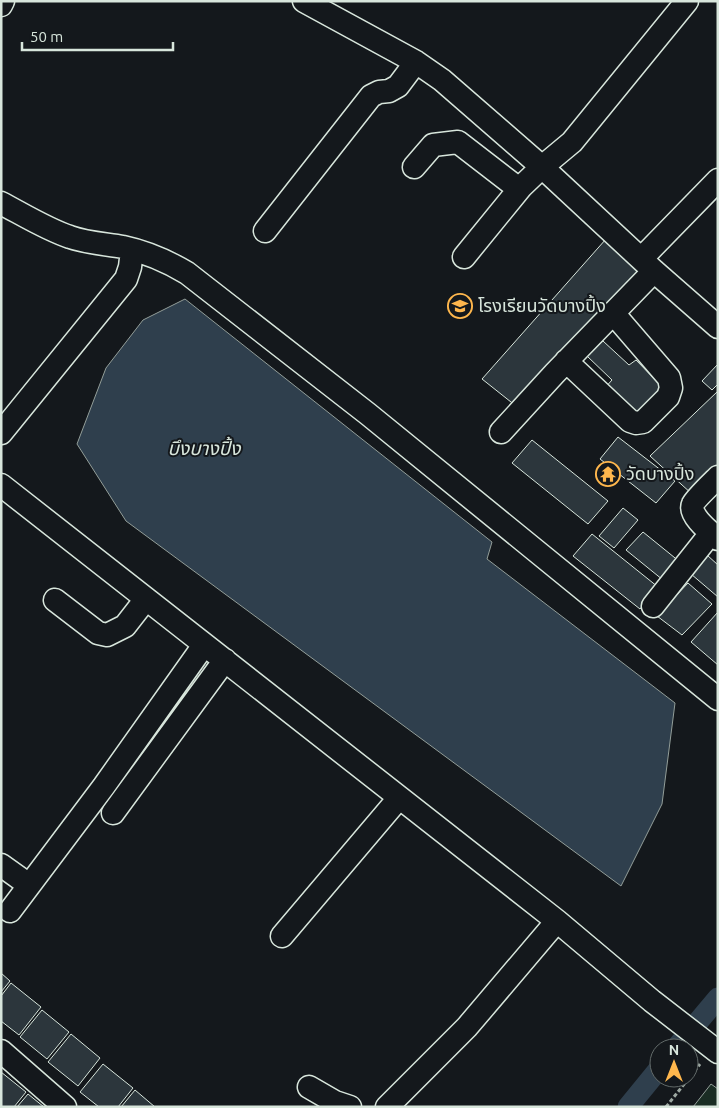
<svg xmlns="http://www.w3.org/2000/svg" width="719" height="1108" viewBox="0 0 719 1108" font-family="Ubuntu,'Noto Sans Thai',sans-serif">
  <rect width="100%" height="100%" fill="#14181c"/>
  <!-- green -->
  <path fill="#1a2d24" stroke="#939e99" d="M711,1084L718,1089V1107H693Z"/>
  <!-- water -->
  <path fill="#2f3f4d" stroke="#939e99" d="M185,299L492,542L487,559L675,703L662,804L621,886L126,521L77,444L106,368L143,320Z"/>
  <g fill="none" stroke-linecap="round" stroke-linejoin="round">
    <!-- canal -->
    <path stroke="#2f3f4d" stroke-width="21" d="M676,1048L718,998
      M628,1107L659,1069"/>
  </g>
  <!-- building -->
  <path fill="#2c363c" stroke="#d8e6dc" d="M606,239L641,269L516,406L482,379Z
    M603,341L629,365L636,360L665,390L633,418L603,390L612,380L587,356Z
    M718,364V384L712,390L702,381Z
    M718,391V468L692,494L650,456Z
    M618,437L675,481L656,503L600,459Z
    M532,440L608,501L588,524L512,463Z
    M623,508L638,520L614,548L599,536Z
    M643,532L680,562L663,580L626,550Z
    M592,534L658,587L640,609L573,556Z
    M707,555L718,565V597L691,574Z
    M688,583L712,604L682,635L657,616Z
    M718,612V665L691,642Z
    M1,973L10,981L1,992Z
    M11,983L41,1007L19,1035L1,1021V996Z
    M42,1010L69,1032L47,1059L20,1037Z
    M71,1034L100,1058L78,1086L48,1062Z
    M103,1064L133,1088L118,1107H99L80,1092Z
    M1,1072L26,1092L14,1107H1Z
    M135,1090L155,1107H121Z
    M28,1094L44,1107H17Z"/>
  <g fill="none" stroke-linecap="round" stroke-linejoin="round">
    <defs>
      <path id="minor" d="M304,1L416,62L442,80L542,167L654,271L718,327
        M1,5L3,1
        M414,167L433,145L458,142L515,186L521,187L542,167L572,142L687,1
        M1,203C22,214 48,230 70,237C87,243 106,244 123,247C146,252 167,261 187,273L368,414L718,699
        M265,231L371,96L379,92L389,91L398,86L416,62
        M464,257L521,187
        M642,258L718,180
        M566,361L630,421L636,423L643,422L668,397L671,388L669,378L613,313
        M501,432L555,373L654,271
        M1,433L126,279L130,267L132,250
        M718,477C713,482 695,499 693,504C688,515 710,532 718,539
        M1,485L557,921L652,1001L718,1052
        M55,600L98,633L107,635L125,626L146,599
        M653,606L711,533
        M113,813L225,660
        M1,865L29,885
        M10,911L104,786L204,645
        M282,936L399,798
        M1,1051L65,1107
        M309,1087L335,1102L350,1107
        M387,1107L467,1027L557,921"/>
    </defs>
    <!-- minor casing -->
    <use href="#minor" stroke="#d8e6dc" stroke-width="25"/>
    <!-- path -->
    <path stroke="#9da8a2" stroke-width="3" stroke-dasharray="4 2.5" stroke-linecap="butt" d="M666,1107L700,1064"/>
    <!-- minor -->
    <use href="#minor" stroke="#14181c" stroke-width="22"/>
  </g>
  <!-- icons -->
  <defs>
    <symbol id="school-ring" viewBox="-11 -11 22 22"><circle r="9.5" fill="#14181c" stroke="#ffb74d" stroke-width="1.5"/><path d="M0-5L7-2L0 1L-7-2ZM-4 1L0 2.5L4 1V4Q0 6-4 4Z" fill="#ffb74d"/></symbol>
    <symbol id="temple-ring" viewBox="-11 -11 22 22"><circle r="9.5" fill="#14181c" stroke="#ffb74d" stroke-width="1.5"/><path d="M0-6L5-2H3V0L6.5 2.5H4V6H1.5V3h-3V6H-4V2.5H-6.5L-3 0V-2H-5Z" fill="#ffb74d"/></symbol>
  </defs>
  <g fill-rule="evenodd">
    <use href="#school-ring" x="446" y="292" width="28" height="28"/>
    <use href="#temple-ring" x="594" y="460" width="28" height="28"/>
  </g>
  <g text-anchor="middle" stroke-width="4" stroke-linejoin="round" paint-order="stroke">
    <!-- poi labels -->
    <g font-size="18" fill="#d8e6dc" stroke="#14181c" text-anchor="start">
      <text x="478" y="312">โรงเรียนวัดบางปิ้ง</text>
      <text x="626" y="480">วัดบางปิ้ง</text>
    </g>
    <!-- water labels -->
    <g font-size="19" font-style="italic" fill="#d8e6dc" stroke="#14181c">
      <text x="204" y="455">บึงบางปิ้ง</text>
    </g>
  </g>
  <!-- border -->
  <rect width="719" height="1108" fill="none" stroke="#d8e6dc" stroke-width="5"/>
  <!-- north arrow -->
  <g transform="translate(674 1063)"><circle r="24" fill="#14181c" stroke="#626a69"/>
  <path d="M0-4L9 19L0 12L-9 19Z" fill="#ffb74d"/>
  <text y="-8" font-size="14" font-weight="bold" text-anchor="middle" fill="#d8e6dc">N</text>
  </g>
  <!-- scale -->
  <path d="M22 42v8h151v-8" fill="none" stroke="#d8e6dc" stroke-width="2.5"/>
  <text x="30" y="42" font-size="15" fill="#d8e6dc" stroke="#14181c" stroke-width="4" paint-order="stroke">50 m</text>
</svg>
